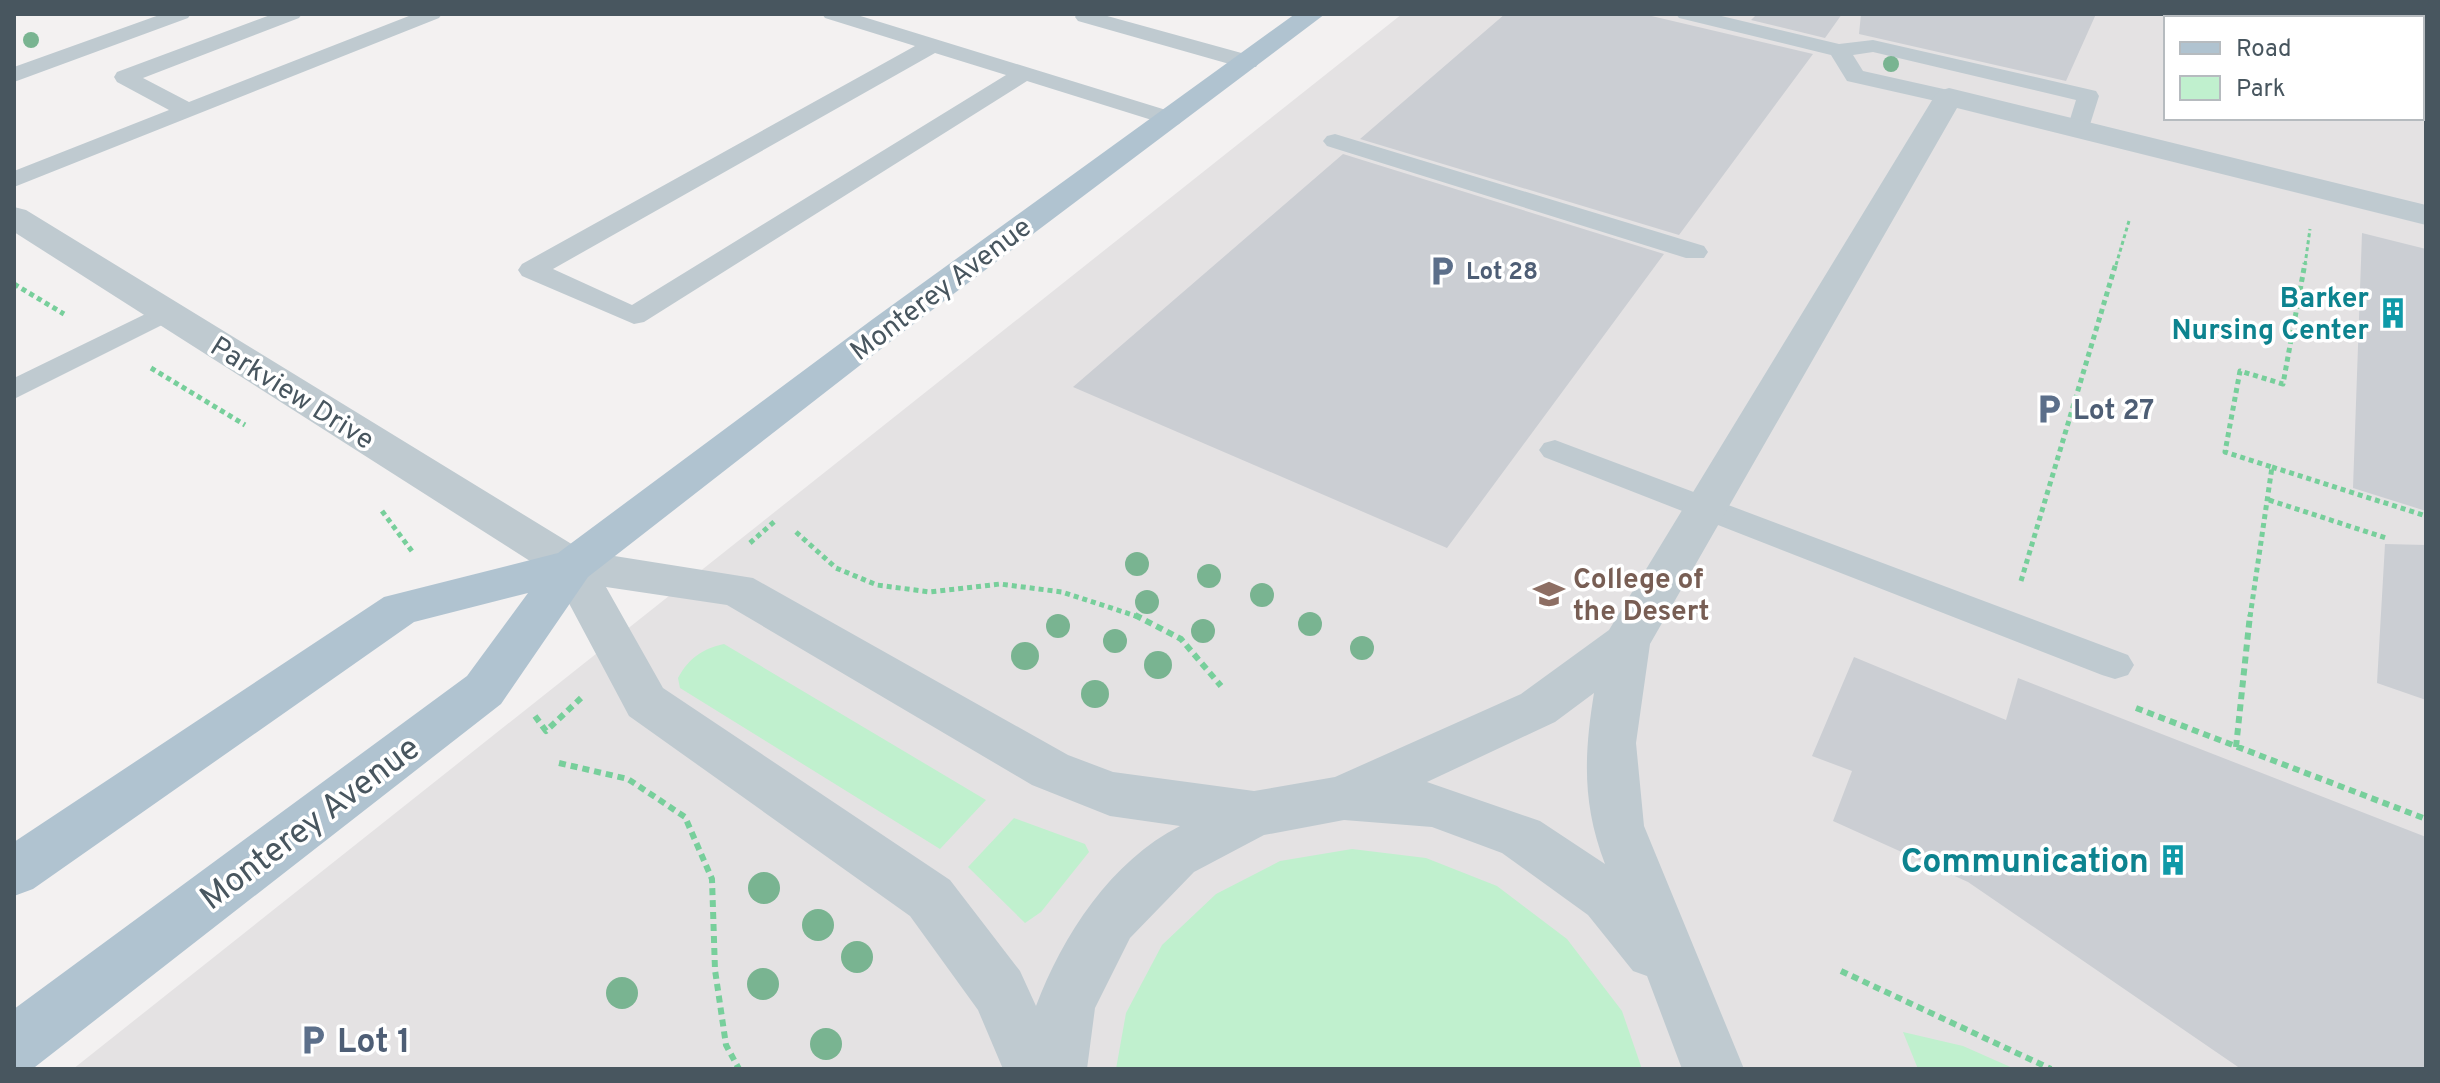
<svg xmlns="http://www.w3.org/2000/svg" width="2440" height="1083" viewBox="0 0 2440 1083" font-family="Overpass,sans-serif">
  <rect width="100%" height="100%" fill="#f3f1f1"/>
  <!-- education -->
  <path fill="#e4e2e3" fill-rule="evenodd" d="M1402,14H2426V1069H73ZM2166,18H2422V118H2166Z"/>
  <!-- green -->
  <path fill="#c0f0ce" d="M724,644L986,800L940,849L680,688L678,678C689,658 702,649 724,644Z
    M1014,818L1085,844L1089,852L1041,912L1025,923L968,867Z
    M1352,849L1426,858L1497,886L1567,939L1622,1011L1642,1069H1116L1126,1013L1162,945L1216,894L1280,861Z
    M1903,1032L1963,1046L2015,1069H1918Z"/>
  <!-- building -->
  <path fill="#cbced3" d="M1505,14H1643L1813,54L1679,235L1360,139Z
    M1757,14H1842L1825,38L1751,20Z
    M1861,14H2096L2066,81L1859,34Z
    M1343,154L1664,254L1447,548L1073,387Z
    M2362,233L2426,249V511L2353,488Z
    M2385,544L2426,545V700L2377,683Z
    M1854,657L2006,720L2018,678L2426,837V1069H2241L1968,882L1833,821L1852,771L1812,756Z"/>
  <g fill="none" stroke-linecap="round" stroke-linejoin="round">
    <!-- path-far2 -->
    <path stroke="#77cf9b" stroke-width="3" stroke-dasharray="4 3" stroke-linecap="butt" d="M2116,265L2129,221
      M2305,265L2310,229"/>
    <!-- path-far1 -->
    <path stroke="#77cf9b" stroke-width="5" stroke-dasharray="5 4" stroke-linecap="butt" d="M14,284L64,314
      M151,368L245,425
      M2272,467L2426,516
      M2269,500L2386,538
      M382,511L414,554
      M796,532L836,568L877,585L930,592L1000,584L1062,592L1139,617
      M750,543L775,521
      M2021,581L2116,263
      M2250,617L2272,467L2225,452L2240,371L2283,384L2305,263"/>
    <!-- path -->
    <path stroke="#77cf9b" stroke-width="6" stroke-dasharray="7 5" stroke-linecap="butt" d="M1135,615L1181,639L1221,686
      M2136,708L2426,819
      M535,716L546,731L581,698
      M2236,747L2250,615
      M559,763L628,779L685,817L712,879L715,970L726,1045L739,1069
      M1841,971L2051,1069"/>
    <!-- lane -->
    <path fill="#bfcad0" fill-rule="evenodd" d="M162,14H191L188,18L14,82V67Z
      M273,14H302L299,18L143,78L189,102L414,14H442L439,18L14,187V171L169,110L117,82L114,77L117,72Z
      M822,14H854L1179,114L1183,119L1179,124L1171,126L1027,81L644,322L634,324L522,276L518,270L522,264L915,46L825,18ZM935,53L1006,75L632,305L553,269Z
      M1077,14H1100L1256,57L1259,62L1256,67H1240L1078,21L1075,17Z
      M1676,14H1713L1839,44L1873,40L2096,91L2099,96L2087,134H2071L2067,129L2076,100L1873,52L1853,55L1863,71L1957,92L1960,97L1957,102L1949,104L1847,81L1831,55L1679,18Z
      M1335,134L1704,246L1708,252L1704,258H1686L1327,146L1323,141L1327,136Z
      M166,304L176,306L180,312L176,318L14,399V378Z
      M1555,440L2128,655L2134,665L2128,675L2115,679L2102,675L1544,457L1539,450L1544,443Z"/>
    <!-- street -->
    <path fill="#bfcad0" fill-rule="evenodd" d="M1949,88L2426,205V225L1957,108L1650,644L1636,743L1644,826L1744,1069H1682L1647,976L1633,971L1588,915L1502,853L1432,827L1344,820L1264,835L1194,872L1130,938L1095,1008L1087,1069H1003L978,1010L910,916L629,716L555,577L14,232V207L26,210L583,551L753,578L1068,755L1113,772L1254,791L1335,777L1521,694L1609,630L1934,97L1939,91ZM606,587L727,605L1032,785L1110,816L1180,826C1111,861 1063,935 1036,1006L1020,971L950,880L663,688ZM1594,693C1584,755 1582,804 1605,864L1540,821L1427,782L1555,722Z"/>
    <!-- primary -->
    <path fill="#b0c3d0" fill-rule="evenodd" d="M1295,14H1325L899,335L588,577L501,704L35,1067L14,1069V1009L467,676L528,593L414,622L33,889L14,896V842L384,597L558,553L873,319Z"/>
  </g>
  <!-- trees -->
  <g fill="#79b491">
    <circle cx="31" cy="40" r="8"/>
    <circle cx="1891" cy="64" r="8"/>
    <circle cx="1137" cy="564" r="12"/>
    <circle cx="1209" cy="576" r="12"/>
    <circle cx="1262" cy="595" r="12"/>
    <circle cx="1147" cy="602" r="12"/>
    <circle cx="1310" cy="624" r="12"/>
    <circle cx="1058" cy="626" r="12"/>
    <circle cx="1203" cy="631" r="12"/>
    <circle cx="1115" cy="641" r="12"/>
    <circle cx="1362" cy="648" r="12"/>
    <circle cx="1025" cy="656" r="14"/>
    <circle cx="1158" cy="665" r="14"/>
    <circle cx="1095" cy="694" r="14"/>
    <circle cx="764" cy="888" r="16"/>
    <circle cx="818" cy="925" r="16"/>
    <circle cx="857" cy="957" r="16"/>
    <circle cx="763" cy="984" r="16"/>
    <circle cx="622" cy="993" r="16"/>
    <circle cx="826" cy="1044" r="16"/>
  </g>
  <!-- icons -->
  <defs>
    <symbol id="parking-bare" viewBox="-9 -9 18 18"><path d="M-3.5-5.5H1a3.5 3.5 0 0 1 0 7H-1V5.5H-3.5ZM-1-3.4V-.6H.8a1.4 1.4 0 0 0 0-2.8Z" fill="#5c6f8a" stroke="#fff" stroke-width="2.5" paint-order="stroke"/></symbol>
    <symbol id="building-bare" viewBox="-9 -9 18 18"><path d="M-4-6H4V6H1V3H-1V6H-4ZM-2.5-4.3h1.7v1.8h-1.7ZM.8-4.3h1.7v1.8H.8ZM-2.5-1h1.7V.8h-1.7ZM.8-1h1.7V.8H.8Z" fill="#0f9aa8" stroke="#fff" stroke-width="2.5" paint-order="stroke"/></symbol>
    <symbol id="university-bare" viewBox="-9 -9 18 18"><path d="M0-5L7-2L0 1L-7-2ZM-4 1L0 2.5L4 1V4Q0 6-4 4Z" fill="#8d6e63" stroke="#fff" stroke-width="2.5" paint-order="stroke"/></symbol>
  </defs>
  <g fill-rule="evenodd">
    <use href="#parking-bare" x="1420" y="249" width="44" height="44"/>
    <use href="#building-bare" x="2371" y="291" width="44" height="44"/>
    <use href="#parking-bare" x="2027" y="387" width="44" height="44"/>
    <use href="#university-bare" x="1527" y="572" width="44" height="44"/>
    <use href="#building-bare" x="2151" y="838" width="44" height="44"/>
    <use href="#parking-bare" x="291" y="1018" width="44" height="44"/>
  </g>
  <g text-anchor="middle" stroke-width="7" stroke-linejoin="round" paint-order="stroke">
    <!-- far-service labels -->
    <g font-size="24" font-weight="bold" fill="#4e5e75" stroke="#fff" text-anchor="start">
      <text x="1466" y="279">Lot 28</text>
    </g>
    <!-- street labels -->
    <g font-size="28" fill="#48565f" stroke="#fff">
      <text transform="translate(940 288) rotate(-37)" y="10">Monterey Avenue</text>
      <text transform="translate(293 392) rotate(32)" y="10">Parkview Drive</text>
    </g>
    <!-- culture labels -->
    <g font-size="28" font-weight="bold" fill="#0d838f" stroke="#fff" text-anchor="end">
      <text x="2369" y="307">Barker<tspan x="2369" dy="32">Nursing Center</tspan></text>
    </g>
    <!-- service labels -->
    <g font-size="28" font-weight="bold" fill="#4e5e75" stroke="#fff" text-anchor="start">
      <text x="2073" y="419">Lot 27</text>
    </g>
    <!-- education labels -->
    <g font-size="28" font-weight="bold" fill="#785e54" stroke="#fff" text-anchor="start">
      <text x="1573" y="588">College of<tspan x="1573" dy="32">the Desert</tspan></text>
    </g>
    <!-- near-street labels -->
    <g font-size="34" fill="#48565f" stroke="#fff">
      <text transform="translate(309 822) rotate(-37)" y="12">Monterey Avenue</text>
    </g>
    <!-- near-culture labels -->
    <g font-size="34" font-weight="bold" fill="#0d838f" stroke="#fff" text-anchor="end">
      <text x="2149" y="872">Communication</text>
    </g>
    <!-- near-service labels -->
    <g font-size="34" font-weight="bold" fill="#4e5e75" stroke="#fff" text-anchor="start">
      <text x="337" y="1052">Lot 1</text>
    </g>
  </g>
  <!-- border -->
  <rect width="2440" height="1083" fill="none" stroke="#48565f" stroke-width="32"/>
  <!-- legend -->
  <rect x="2164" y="16" width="260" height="104" fill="#ffffff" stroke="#b6bbbf" stroke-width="2"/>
  <rect x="2180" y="42" width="40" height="12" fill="#b0c3d0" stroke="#b6bbbf" stroke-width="2"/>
  <text x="2236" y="56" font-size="24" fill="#48565f">Road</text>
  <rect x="2180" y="76" width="40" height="24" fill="#c0f0ce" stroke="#b6bbbf" stroke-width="2"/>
  <text x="2236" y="96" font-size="24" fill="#48565f">Park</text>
</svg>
